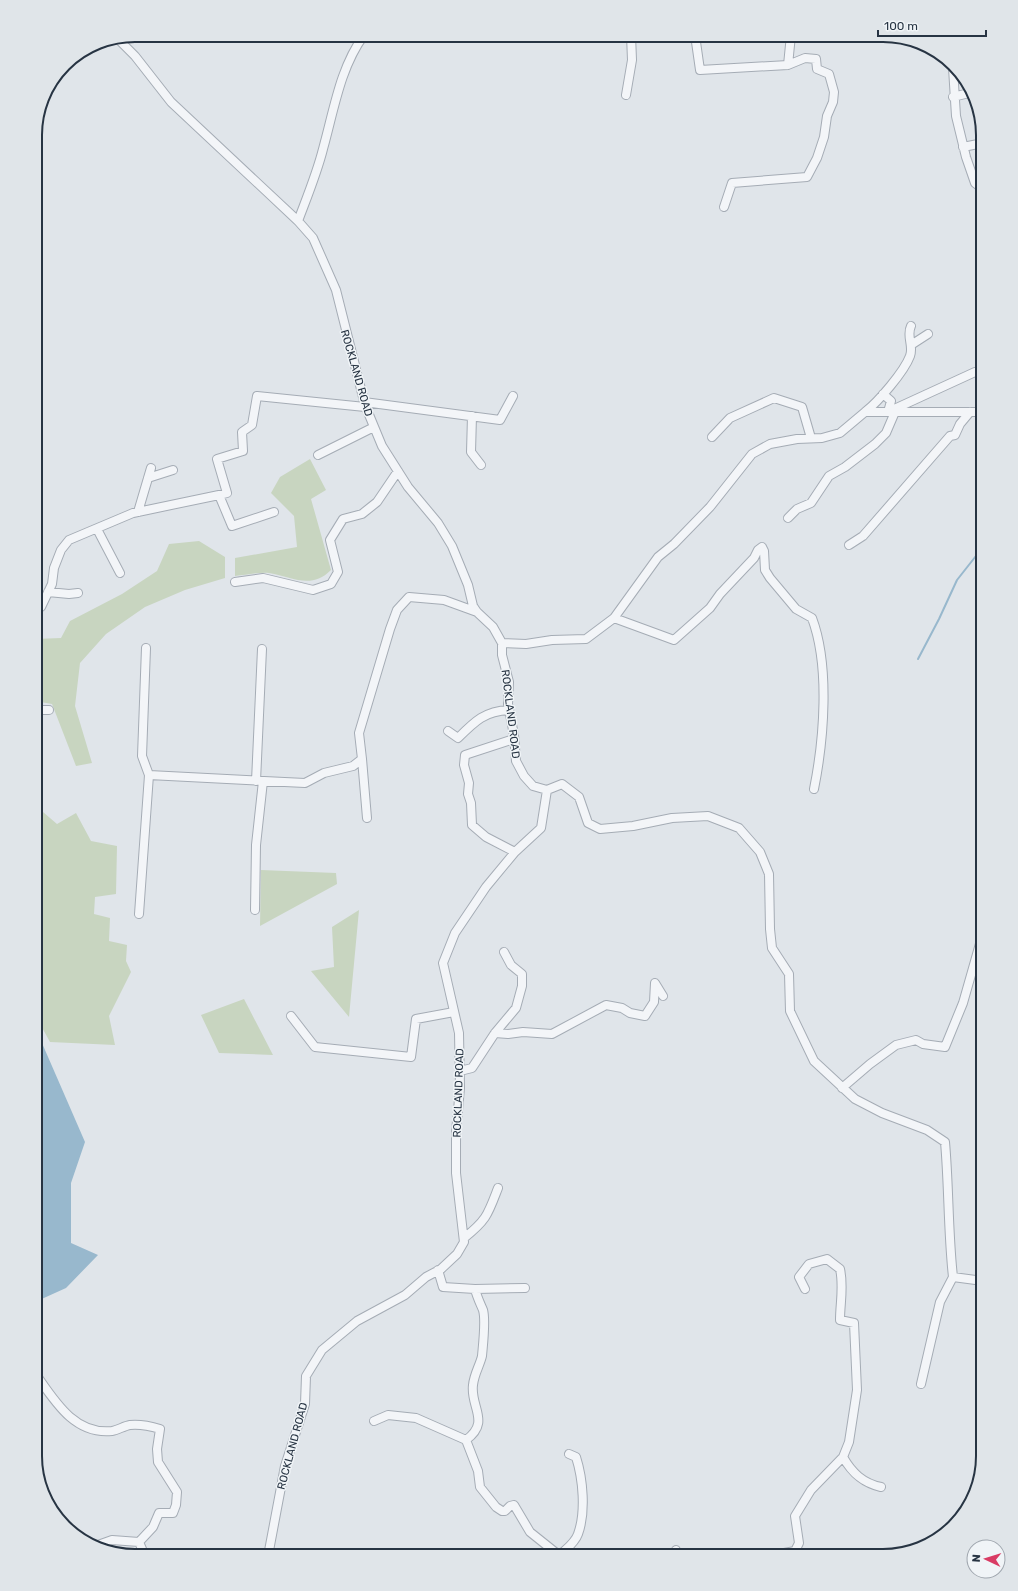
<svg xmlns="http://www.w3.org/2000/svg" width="1018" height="1591" viewBox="0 0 1018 1591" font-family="Rubik,sans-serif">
  <rect width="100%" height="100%" fill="#e0e5ea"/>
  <!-- green -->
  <path fill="#c8d5c0" d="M310,459L326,490L311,499L331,570C311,590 293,577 269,573C259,572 246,575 235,576V558L297,547L294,516L271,493L280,477Z
    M199,541L225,557V578L185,590L145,607L106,634L80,663L75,706L92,763L76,766L52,704L35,701V639L61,638L70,621L122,594L157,571L169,544Z
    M43,812L57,824L76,813L91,841L117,846L116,894L95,897L94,914L110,918L109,941L127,945L126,961L131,972L109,1016L115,1045L50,1042L39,1022L35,1021V819Z
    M261,870L336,873L337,884L260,926Z
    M359,910L349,1017L311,971L334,967L332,927Z
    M244,999L273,1055L219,1053L201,1015Z"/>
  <!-- water -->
  <path fill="#98b8cd" d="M35,1027L85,1142L71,1183V1243L98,1255L66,1288L35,1302Z"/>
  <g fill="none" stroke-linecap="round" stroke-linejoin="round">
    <!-- stream -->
    <path stroke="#98b8cd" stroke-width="2" d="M918,659L939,619L957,580L983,547"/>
    <defs>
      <path id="minor" d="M695,35L700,70L788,65L791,35
        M114,39H118L135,56L171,102L298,221L313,238L336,290L365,405L382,446L408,487L438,523L452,546L468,585L473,606L477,612L493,627L502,643V655L509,682L508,704L514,735L516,761L524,776L533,786L547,790L541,828L515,852L486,887L455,933L443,963L459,1033L460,1088L456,1132V1173L464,1242L457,1254L441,1269L426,1277L405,1295L357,1321L322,1350L306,1376L305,1404L285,1466L268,1556
        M953,68L956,116L966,157L975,183L983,189
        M626,95L632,60L631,35
        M953,97L973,92
        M963,147L983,143
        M724,207L732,183L807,177L817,158L824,137L827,116L833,102L834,92L829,74L817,69L816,59L805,58L788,65
        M298,221C307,197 317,173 323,149C334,110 340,68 364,35
        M911,345L928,334
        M883,394L891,401L888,412
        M364,402L500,420L513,396
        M890,411L975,372
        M865,412C878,402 904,372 910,356C914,346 906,336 911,326
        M472,416L471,452L481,465
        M712,437L730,418L774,398L802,407L811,438
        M318,455L374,427
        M148,478L173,470
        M219,495L227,493L217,459L243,451L242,432L252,425L257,396L365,407
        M138,512L151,468
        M788,518L797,509L811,503L829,476L845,467L875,444L886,433L895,412
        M97,529L120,573
        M849,545L863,536L950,436L955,435L960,424L970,412
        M235,582L263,578L313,590L331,584L338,572L330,540L343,519L362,514L377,502L398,471
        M48,592L69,594L78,593
        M35,608L41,607L52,584L54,568L61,550L69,540L133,513L219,495L232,526L274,512
        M614,618L674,640L710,608L720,594L754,558L758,550L762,547L764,551L765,570L770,578L796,609L812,618C830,666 824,739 814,789
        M502,643L526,644L552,640L586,639L614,618L658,557L674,544L710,507L752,454L770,444L797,439L822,438L840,433L865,412H983
        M146,648L142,756L149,775L139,914L149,775
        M35,710H49
        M448,731L458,738C475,721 485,711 509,710
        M514,739L465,755L464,765L469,783L468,794L471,803L472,825L486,837L515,852
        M362,759L367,818
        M149,775L305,783L324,773L353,766L362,759L359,733L390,629L397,610L409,597L444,600L477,612
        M256,781L262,649
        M547,790L562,784L579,797L588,823L600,829L633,826L672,818L708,816L739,828L760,852L769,874L770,929L772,948L789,974L790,1011L814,1061L855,1099L882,1113L927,1130L945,1142C949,1187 948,1232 953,1277L983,1281
        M255,910L256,845L263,781
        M291,1016L315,1047L411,1057L416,1019L454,1012
        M495,1033L508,1034L523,1032L552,1034L606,1005L622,1008L630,1013L645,1016L654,1002L655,983L663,996
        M460,1071L472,1068L495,1033L516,1008L522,986V974L511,965L504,952
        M842,1088L870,1064L896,1045L916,1040L923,1044L945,1047L963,1003L983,933
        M464,1238C487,1220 488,1214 498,1188
        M438,1270L443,1287L475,1289L525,1288
        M35,1373C54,1400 74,1435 112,1431C118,1430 124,1426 130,1425C140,1424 150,1426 160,1429L157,1449L158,1462L177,1492L176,1505L173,1513H159L153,1527L139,1542
        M921,1384L940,1302L953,1277
        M374,1421L388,1415L416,1418L466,1440C491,1422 470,1407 473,1385C474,1374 480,1365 482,1356C483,1344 486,1320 483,1310C480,1303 477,1297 475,1289
        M466,1440L478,1471L480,1487L496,1507L502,1511H505L510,1506L514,1505L530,1532L560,1556
        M843,1457C852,1473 863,1483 881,1487
        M98,1545L112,1540L139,1542L145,1556
        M676,1550L678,1556
        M560,1555C566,1549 575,1543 578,1534C586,1512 583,1479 576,1457L569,1454
        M768,1556L795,1551L799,1543L795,1516L811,1490L843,1457L849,1442L857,1390L854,1323L840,1320C840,1303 844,1287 840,1269L827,1259L809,1264L799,1277L805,1289"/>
    </defs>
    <!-- minor casing -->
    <use href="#minor" stroke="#a5acb5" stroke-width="10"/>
    <!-- minor -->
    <use href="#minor" stroke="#f3f5f8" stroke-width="8"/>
  </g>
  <g text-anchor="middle" stroke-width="3" stroke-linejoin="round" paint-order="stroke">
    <!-- street labels -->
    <g font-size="11" fill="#273443" stroke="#f0f4f7">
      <text transform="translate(357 373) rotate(74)" y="4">ROCKLAND ROAD</text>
      <text transform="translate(511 714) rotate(83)" y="4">ROCKLAND ROAD</text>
      <text transform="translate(458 1093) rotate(-88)" y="4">ROCKLAND ROAD</text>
      <text transform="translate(292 1446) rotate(-75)" y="4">ROCKLAND ROAD</text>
    </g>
  </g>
  <!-- crop -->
  <path d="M0 0H1018V1591H0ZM135 42H883A93 93 0 0 1 976 135V1456A93 93 0 0 1 883 1549H135A93 93 0 0 1 42 1456V135A93 93 0 0 1 135 42Z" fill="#e0e5e9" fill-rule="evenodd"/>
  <path fill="none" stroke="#273443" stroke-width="2" d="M135 42H883A93 93 0 0 1 976 135V1456A93 93 0 0 1 883 1549H135A93 93 0 0 1 42 1456V135A93 93 0 0 1 135 42Z"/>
  <!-- north arrow -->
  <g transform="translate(986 1559) rotate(274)"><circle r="19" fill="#f0f4f7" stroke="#a0a7af"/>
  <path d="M0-3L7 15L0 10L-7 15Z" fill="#d93b64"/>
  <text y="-6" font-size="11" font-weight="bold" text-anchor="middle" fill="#273443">N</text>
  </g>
  <!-- scale -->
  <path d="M878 30v6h108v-6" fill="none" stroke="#273443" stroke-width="2"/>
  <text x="884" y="30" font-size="12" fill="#273443" stroke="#f0f4f7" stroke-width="3" paint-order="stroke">100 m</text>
</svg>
